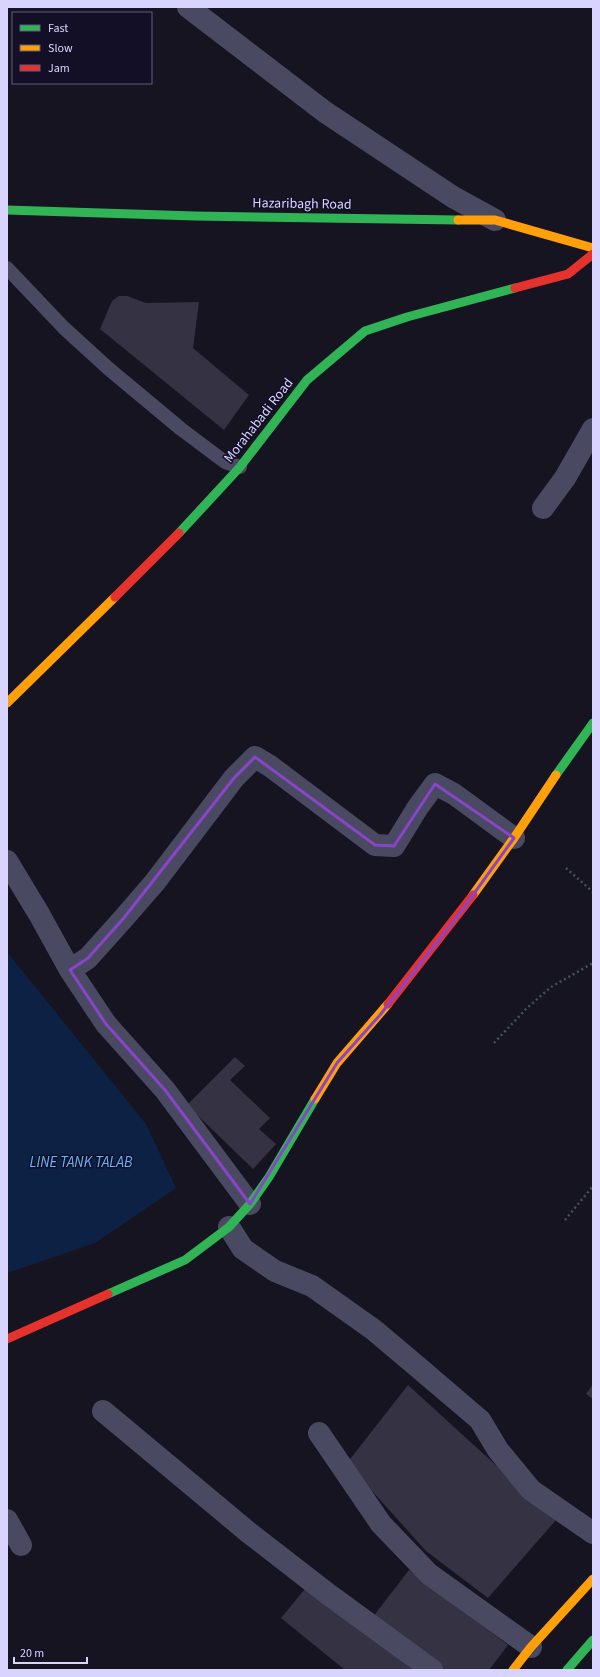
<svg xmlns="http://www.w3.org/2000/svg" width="600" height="1677" viewBox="0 0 600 1677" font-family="'Source Sans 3',sans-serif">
  <rect width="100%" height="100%" fill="#161421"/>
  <!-- water -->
  <path fill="#0d2144" d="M7,952L146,1124L176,1188L95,1243L7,1273Z"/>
  <!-- building -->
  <path fill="#343243" d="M119,296H127L146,303L199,302L193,348L249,395L224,430L100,329L112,301Z
    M235,1057L245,1066L230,1080L270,1118L259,1129L276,1144L253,1169L187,1105Z
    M593,1384V1399L586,1394Z
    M408,1385L556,1520L488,1598L426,1551L347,1463Z
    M409,1570L508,1645L489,1670H440L372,1618Z
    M309,1584L413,1670H345L281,1618Z"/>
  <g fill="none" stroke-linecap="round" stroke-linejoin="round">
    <!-- path -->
    <path stroke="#44505f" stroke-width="2.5" stroke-dasharray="2 3" stroke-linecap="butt" d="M566,868L593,892
      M494,1043L527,1008L551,987L593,963
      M565,1220L593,1186"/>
    <!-- lane -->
    <path stroke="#4a4962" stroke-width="14" d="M7,268L64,328L109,369L181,429L225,462L240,467"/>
    <!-- street -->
    <path stroke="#4a4962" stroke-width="22" d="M188,7L325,112L453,197L495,220
      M543,508L565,478L593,429
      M7,861L39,914L70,970L106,1024L165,1090L250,1204
      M70,970L88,958L123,919L155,882L234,778L255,757L270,766L375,845L394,846L418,807L435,784L454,794L514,838
      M229,1227L243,1249L275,1271L312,1286L374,1330L419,1368L480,1420L498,1450L531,1490L593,1533
      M103,1411L248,1532L328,1594L432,1670
      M319,1433L381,1524L429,1574L531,1647
      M7,1520L21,1545"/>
    <!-- fast -->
    <path stroke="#30b455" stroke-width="9" d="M7,210L195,216L458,220
      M179,533L240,467L307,380L365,331L407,317L515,288
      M556,775L593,723
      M108,1294L185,1260L229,1227L250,1204L269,1177L315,1099
      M567,1670L593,1640"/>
    <!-- slow -->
    <path stroke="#ff9f0a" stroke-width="9" d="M458,220H495L593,248
      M7,703L115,597
      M473,895L514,838L556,775
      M315,1099L337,1063L388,1004
      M513,1670L531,1647L593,1579"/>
    <!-- jam -->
    <path stroke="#e5322d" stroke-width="9" d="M515,288L568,274L593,254
      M115,597L179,533
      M388,1004L473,895
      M7,1339L108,1294"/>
  </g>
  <!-- marked area -->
  <path fill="none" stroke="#8945c9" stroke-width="3" stroke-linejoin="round" d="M255,757L375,845L394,846L435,784L514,838L460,913L380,1015L337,1063L250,1204L165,1090L106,1024L70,970L88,958L123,919L234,778Z"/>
  <g text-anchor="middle" stroke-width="3" stroke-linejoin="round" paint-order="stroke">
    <!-- street labels -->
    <g font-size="14" fill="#d9d4ff" stroke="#130f26">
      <text transform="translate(302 203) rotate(1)" y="5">Hazaribagh Road</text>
      <text transform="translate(258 420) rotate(-52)" y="5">Morahabadi Road</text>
    </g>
    <!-- water labels -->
    <g font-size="15" font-style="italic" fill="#62b6ff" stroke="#130f26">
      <text x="81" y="1167">LINE TANK TALAB</text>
    </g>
  </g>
  <!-- border -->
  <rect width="600" height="1677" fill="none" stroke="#d9d4ff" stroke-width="16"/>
  <!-- legend -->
  <rect x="12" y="12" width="140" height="72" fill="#130f26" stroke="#625e7d"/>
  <rect x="20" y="25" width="20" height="6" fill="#30b455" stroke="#625e7d"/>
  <text x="48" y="32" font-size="12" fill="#d9d4ff">Fast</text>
  <rect x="20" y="45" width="20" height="6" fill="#ff9f0a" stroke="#625e7d"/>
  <text x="48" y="52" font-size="12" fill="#d9d4ff">Slow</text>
  <rect x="20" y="65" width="20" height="6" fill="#e5322d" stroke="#625e7d"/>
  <text x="48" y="72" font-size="12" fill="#d9d4ff">Jam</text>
  <!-- scale -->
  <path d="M14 1657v6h73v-6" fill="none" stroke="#d9d4ff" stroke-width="2"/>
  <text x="20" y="1657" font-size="12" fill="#d9d4ff" stroke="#130f26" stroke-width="3" paint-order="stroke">20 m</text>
</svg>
